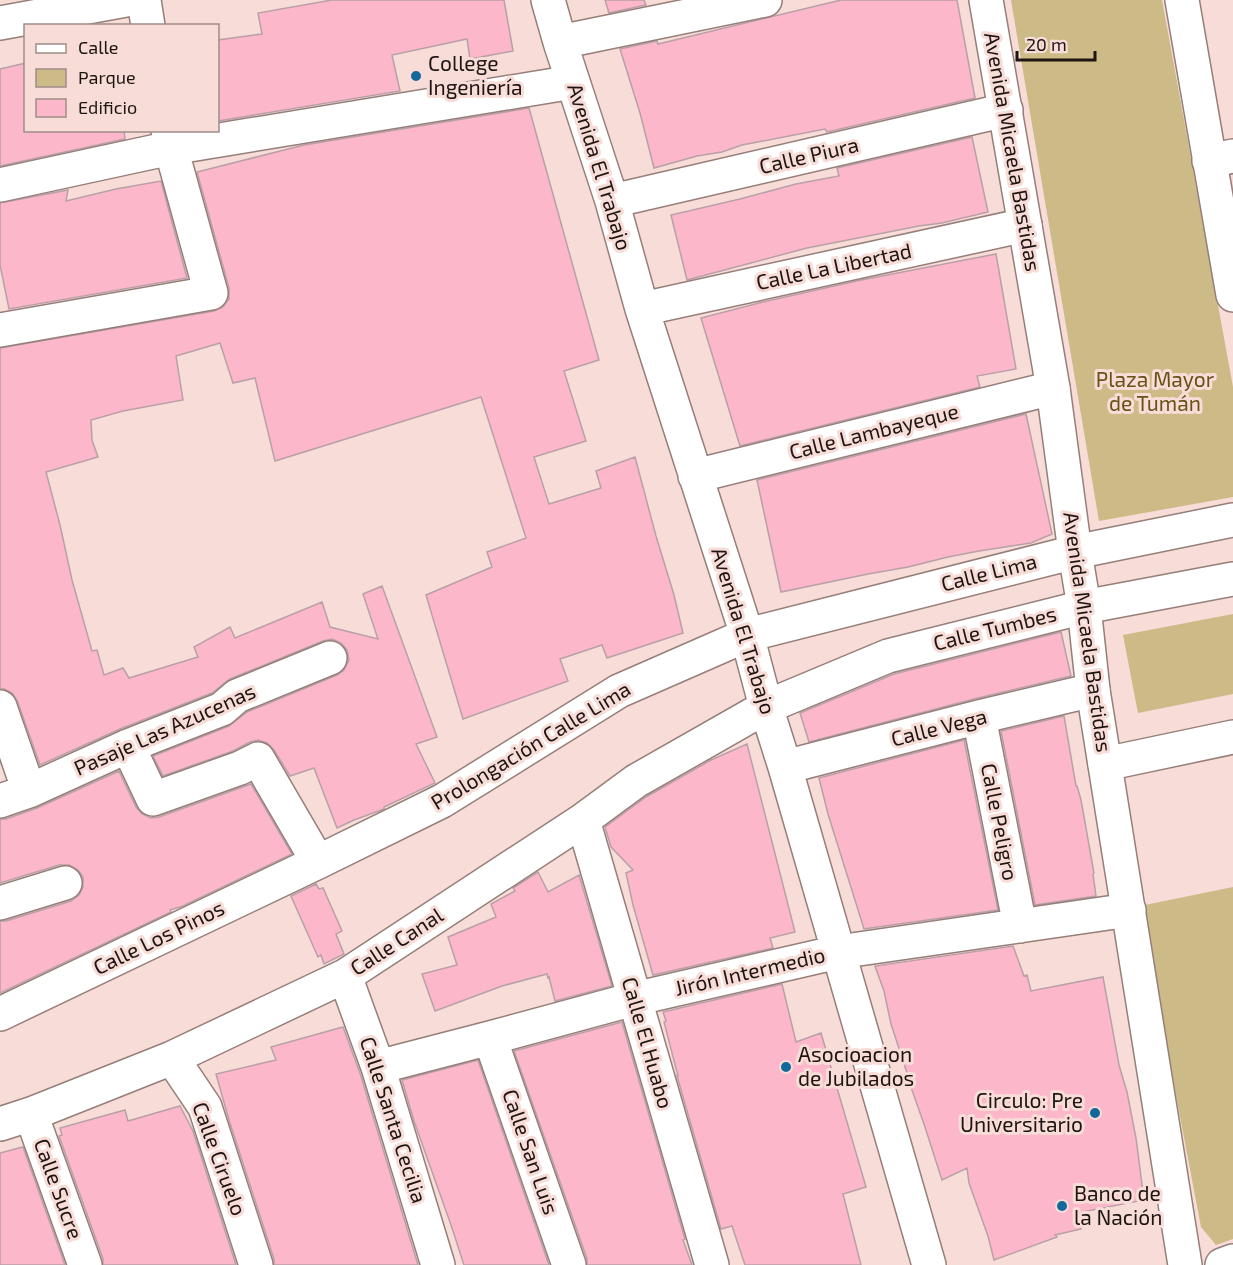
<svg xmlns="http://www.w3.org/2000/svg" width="1233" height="1265" viewBox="0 0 1233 1265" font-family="'Exo 2',sans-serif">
  <rect width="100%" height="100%" fill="#f7dcd7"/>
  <!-- green -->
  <path fill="#ccba87" d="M1011,0H1162L1233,387V497L1099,521Z
    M1233,614V694L1138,713L1123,635Z
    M1233,887V1239L1216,1245L1201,1227L1140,906Z"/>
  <!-- building -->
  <path fill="#fcb7ca" stroke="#b9a0a7" stroke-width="1.5" d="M332,0H504L513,51L470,59L467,39L392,55L400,91L218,121V40L262,34L258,13Z
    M605,0H644L646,5L609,13Z
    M841,0H957L975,98L827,132L825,129L742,145L722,152L697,156L654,168L640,113L620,49L657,41L658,44Z
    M26,63V130H124L125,139L0,166V69Z
    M529,108L599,360L564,371L586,441L534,457L549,504L601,488L596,471L635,457L656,536L674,595L683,633L607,658L602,645L560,659L568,681L463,719L426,595L492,567L487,552L526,538L481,397L275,461L255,378L233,383L220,343L176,356L183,400L123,411L91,420L92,440L98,457L46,472L60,525L72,580L92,651L97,650L104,675L123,668L129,678L198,657L194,647L230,627L235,638L322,602L330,627L378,639L363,594L382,586L437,737L416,744L435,783L384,807V809L354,820L337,828L314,768L290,776L274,750L267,743L258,740L250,742L233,751L163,776L153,756L229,726L247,712L337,675L344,670L349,660L347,650L341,643L332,639L323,641L230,679L212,693L120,729L40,765L17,700L12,693L4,689H0V348L214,311L223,307L229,299V288L197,172L304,145Z
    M972,137L988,212L942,223L919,226L807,248L687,280L671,215L740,199L796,184L839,176L837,168Z
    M161,181L187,278L9,309L0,265V203L68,190L66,201L116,189Z
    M996,254L1016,369L977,376L980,387L740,446L701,318L763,302L861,280Z
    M1026,414L1052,534L1031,543L979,551L948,557L908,567L868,574L781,592L757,480Z
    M1061,632L1071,676L974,699L809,742L800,713L894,674Z
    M1064,716L1076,786H1077L1081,800L1094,873L1093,874L1096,896L1035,905L1001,731Z
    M964,740L998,910L864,929L828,814L819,778Z
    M747,744L795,932L770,938L773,948L653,975L633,905L626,873L633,870L611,847L605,827L646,797L711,760Z
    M119,771L136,807L142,814L151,818L159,817L251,784L292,854L183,906L170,910L171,912L0,993V921H6L71,901L79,895L83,887V877L78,870L69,865H59L0,883V819H6L37,808Z
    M538,872L548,892L579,875L612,986L555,1001L549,977L548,978L547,974L502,986L435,1011L422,974L457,965L448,937L496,917L491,904L515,891L513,888Z
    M316,884L319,889L323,888L342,931L336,934L344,954L324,964L321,955L318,957L291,896Z
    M1013,946L1024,976L1027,975L1031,991L1103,977L1119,1065L1127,1092L1136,1138L1144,1200L1077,1213L1081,1229L1055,1235L1057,1237L994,1260L988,1236L969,1183L967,1168L942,1180L924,1124L907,1076H908L891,1024L884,991L875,966Z
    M782,984L796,1042L821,1033L866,1187L843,1194L861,1265H745L732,1226L721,1229L677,1076H678L664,1022L666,1021L663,1012Z
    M622,1022L685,1239L683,1240L692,1265H587V1259L514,1051Z
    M343,1027L360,1073L418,1265H274V1259L229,1120L216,1074L276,1060L271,1047Z
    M478,1060L549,1265H464L451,1225L414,1121L402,1080Z
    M180,1106L193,1131L236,1265H103V1259L59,1136L62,1135L60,1128L125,1110L128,1121Z
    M23,1147L65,1265H0V1153Z"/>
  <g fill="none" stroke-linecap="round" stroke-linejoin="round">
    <defs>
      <path id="minor" d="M144,0L148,26
        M548,0L560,42L612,201L642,309L747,635L766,707L785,767L929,1265
        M0,23L126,0
        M560,42L765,0
        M1209,161L1233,156
        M0,185L171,148L573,82
        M612,201L1006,110
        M642,309L1025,225
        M0,330L211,293L171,148L168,130
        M695,476L1053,388
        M0,707L29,791
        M979,717L1020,926
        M128,746L153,799L240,768L258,759L318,862
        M1105,764L1233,737
        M785,767L979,717L1093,690
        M0,801L29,791L128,746L222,709L237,696L330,658
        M583,820L712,1265
        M0,903L65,883
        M345,976L378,1067L438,1265
        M0,1014L318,862L442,801L619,691L747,635L1075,552L1233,520
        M490,1038L569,1265
        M172,1058L205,1107L256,1265
        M378,1067L490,1038L634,999L838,952L1129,910
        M31,1114L85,1265
        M0,1124L31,1114L172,1058L345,976L583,820L636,781L766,707L888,656L1084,607L1233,579"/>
      <path id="major" d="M986,0L1053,388L1075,552L1084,607L1093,690L1185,1265
        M1182,0L1233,295
        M1222,1265L1233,1261"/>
    </defs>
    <!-- minor casing -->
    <use href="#minor" stroke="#967e79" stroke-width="36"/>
    <!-- major casing -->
    <use href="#major" stroke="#967e79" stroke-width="36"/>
    <!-- minor -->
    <use href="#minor" stroke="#fff" stroke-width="33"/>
    <!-- major -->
    <use href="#major" stroke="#fff" stroke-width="33"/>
  </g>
  <!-- markers -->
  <g fill="#126899" stroke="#f7dcd7" stroke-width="2">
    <circle cx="416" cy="76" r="6"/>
    <circle cx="786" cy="1067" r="6"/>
    <circle cx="1095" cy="1113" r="6"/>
    <circle cx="1062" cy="1206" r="6"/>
  </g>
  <g text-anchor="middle" stroke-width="6" stroke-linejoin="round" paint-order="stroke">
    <!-- poi labels -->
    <g font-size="21" fill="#1e1513" stroke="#f7dcd7" text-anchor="start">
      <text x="428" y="71">College<tspan x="428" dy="24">Ingeniería</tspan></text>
      <text x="798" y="1062">Asocioacion<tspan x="798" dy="24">de Jubilados</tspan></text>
      <text x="1083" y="1108" text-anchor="end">Circulo: Pre<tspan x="1083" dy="24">Universitario</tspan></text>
      <text x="1074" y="1201">Banco de<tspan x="1074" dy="24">la Nación</tspan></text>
    </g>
    <!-- street labels -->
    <g font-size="21" fill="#1e1513" stroke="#f7dcd7">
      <text transform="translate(1012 152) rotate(80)" y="7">Avenida Micaela Bastidas</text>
      <text transform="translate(809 156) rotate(-13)" y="7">Calle Piura</text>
      <text transform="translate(599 167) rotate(73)" y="7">Avenida El Trabajo</text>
      <text transform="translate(834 267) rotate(-12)" y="7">Calle La Libertad</text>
      <text transform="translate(874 432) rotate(-14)" y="7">Calle Lambayeque</text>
      <text transform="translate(989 573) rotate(-14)" y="7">Calle Lima</text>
      <text transform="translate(995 629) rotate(-14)" y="7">Calle Tumbes</text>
      <text transform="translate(743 631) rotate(73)" y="7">Avenida El Trabajo</text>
      <text transform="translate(1087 632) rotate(82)" y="7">Avenida Micaela Bastidas</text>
      <text transform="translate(939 728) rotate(-14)" y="7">Calle Vega</text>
      <text transform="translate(165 730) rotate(-24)" y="7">Pasaje Las Azucenas</text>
      <text transform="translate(531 746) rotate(-31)" y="7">Prolongación Calle Lima</text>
      <text transform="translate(999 822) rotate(79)" y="7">Calle Peligro</text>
      <text transform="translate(159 938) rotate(-26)" y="7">Calle Los Pinos</text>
      <text transform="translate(397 942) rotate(-33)" y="7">Calle Canal</text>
      <text transform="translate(750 972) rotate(-13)" y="7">Jirón Intermedio</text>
      <text transform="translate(647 1043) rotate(74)" y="7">Calle El Huabo</text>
      <text transform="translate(393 1120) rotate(72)" y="7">Calle Santa Cecilia</text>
      <text transform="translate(530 1152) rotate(71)" y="7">Calle San Luis</text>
      <text transform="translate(219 1159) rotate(70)" y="7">Calle Ciruelo</text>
      <text transform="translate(58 1189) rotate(70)" y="7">Calle Sucre</text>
    </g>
    <!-- park labels -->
    <g font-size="21" fill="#655214" stroke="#f7dcd7">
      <text x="1155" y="387">Plaza Mayor<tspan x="1155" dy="24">de Tumán</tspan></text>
    </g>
  </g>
  <!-- legend -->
  <rect x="24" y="24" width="195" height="108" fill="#f7dcd7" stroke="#a08c89" stroke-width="1.5"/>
  <rect x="36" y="44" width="30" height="9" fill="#ffffff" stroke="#a08c89" stroke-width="1.5"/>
  <text x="78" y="54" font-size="18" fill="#1e1513">Calle</text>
  <rect x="36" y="69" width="30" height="18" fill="#ccba87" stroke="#a08c89" stroke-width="1.5"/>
  <text x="78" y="84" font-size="18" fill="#1e1513">Parque</text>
  <rect x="36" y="99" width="30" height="18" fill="#fcb7ca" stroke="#a08c89" stroke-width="1.5"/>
  <text x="78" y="114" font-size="18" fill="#1e1513">Edificio</text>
  <!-- scale -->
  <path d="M1017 51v9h78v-9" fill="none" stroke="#1e1513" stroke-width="3"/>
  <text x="1026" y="51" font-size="18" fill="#1e1513" stroke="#f7dcd7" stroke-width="4.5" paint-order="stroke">20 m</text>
</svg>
